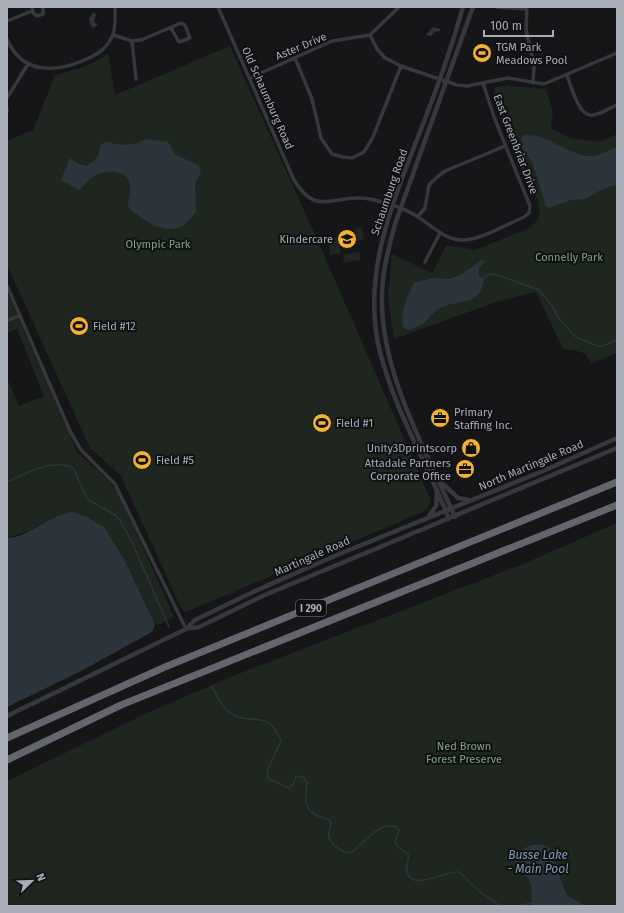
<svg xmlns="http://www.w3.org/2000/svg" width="624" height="913" viewBox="0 0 624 913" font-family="'Fira Sans',sans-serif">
  <rect width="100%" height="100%" fill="#161618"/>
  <!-- green -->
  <path fill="#1e261f" d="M230,46L324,255L431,501L427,510L186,612L181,608L121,476L90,448L7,265V141L33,130L55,75C74,70 93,66 108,53L115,95Z
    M508,86L546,89L553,112L551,128L570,138L600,142L617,134V353L591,364L586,354L574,350L563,349L536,292L496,302L394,339L388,296L392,254L432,273L446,245L475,250L532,227L540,215L538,201C527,175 493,113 494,87Z
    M362,228L364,240L357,241L355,229Z
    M338,237L341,253L330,255L328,239Z
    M359,252L361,260L344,263L343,255Z
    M7,292L77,452L112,484L122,500L174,617L158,625L155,624L124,559L112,540L79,514L73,512L56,516L29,531L7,538V378L19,406L44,396L17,329L7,333Z
    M617,523V906H7V781L145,714L235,675L523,564Z"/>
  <!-- water -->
  <path fill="#2c353c" d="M93,13L96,14L94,22L98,24L94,28L91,26L89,19Z
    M433,27L440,29V31L435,32L431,36L426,35Z
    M480,48H485L489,50V53L482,54L479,57L475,54Z
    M525,135C549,134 567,155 590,156C598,157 609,150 617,147V184L601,190L585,199L571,200L549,208L546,206L532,162L521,146V138Z
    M145,139L168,142L175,154L199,166L201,172L195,183L196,212C193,215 189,221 185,224C165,238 142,219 128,207C128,200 131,192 130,185C128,168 103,170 93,177C88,180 84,186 79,190L61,180L70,158L78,164L87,166C95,160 100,156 100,146L105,142C118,144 134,148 145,139Z
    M481,260L485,261L479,268V276L484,278C481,308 458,299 440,308C432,312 429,320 422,324C418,327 413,328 408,330L403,327C400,313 407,295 414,283L432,278L451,279L465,272Z
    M73,512L87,517L104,527L124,559L155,624L152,632L81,671L7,707V538C31,537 49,514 73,512Z
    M532,845H544L551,849L563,887L568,896L586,906H532C531,896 533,883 526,875C522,869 516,866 514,860L520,850Z"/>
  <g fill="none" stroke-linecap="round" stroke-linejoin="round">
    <!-- stream -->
    <path stroke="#2c353c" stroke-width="1.5" d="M484,278L488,274L498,275L539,290L550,303L560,320L576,337L600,347L617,340
      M7,482C28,473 51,458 73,468L87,499L115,515L121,522L132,542L169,627
      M212,686C217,696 222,708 232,714C251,726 268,708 281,741L267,771L269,779L289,788L293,785L296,776L303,777L307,783C306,795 302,808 316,815C322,818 327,817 331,822C331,826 330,828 329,831C326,843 341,852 350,853C365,844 376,821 397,827L399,831L395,842L398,847L408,854C410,860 405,866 407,872C412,892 446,870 459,872L479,891L500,906
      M517,906L532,903"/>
    <!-- minor -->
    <path stroke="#37383d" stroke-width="3.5" d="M32,7L33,13L37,16L43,14V7
      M218,7L294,180C315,215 329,197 361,198C367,198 375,200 382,202C394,205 407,210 418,217C432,226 446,241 464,240C482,239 507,224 524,217L529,213L530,206L494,117L483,83
      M496,7L527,9
      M527,7L526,30L534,65L533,83
      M7,21L32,11
      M113,35L132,41L141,40L181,23L185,25L190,38L179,42L171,28
      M370,35L377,49L385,58L401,66L457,85L467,86L508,78L544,84L617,53
      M7,39C21,73 53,73 82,61C95,56 108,49 113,34C116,26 115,16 115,7
      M132,41L136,79
      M295,58L312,99L321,138L332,154L343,157L352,158L364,152L373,137L401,66
      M567,75C571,86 579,118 593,115C601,114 610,108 617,105
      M250,78L332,41L370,35L399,7
      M7,98L28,64
      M7,108V111
      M418,216L425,208L429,185L436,178L445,171L505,146
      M425,262L440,233
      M7,286L70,431L81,450L115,484L186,629
      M7,321L20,315"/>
    <!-- tertiary -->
    <path stroke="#37383d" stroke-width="4.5" d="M441,482L458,498L469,500
      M429,516L436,506L437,492
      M455,517C425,449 380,371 382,296C382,271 389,248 395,224L473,7
      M449,519C427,463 395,411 380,352C360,273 395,197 423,124C438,86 452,46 463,7
      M186,629L195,620L253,592L337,555L543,471L617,438
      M7,716L186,629L199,627L265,595L617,448"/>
    <!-- motorway -->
    <path stroke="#63666e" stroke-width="7" d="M7,738L165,667L617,482
      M7,760L121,705L617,505"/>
  </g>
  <!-- icons -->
  <defs>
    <symbol id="stadium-disc" viewBox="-11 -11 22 22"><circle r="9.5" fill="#f2b134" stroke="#111113"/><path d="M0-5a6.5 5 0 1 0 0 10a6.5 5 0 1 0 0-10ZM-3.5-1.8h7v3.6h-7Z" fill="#111"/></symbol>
    <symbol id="school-disc" viewBox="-11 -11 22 22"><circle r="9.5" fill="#f2b134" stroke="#111113"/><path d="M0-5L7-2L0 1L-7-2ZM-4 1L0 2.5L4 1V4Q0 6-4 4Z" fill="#111"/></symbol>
    <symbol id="office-disc" viewBox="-11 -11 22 22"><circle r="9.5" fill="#f2b134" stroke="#111113"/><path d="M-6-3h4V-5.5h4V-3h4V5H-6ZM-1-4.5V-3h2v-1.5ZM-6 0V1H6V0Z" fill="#111"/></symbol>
    <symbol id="shop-disc" viewBox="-11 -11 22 22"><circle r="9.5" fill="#f2b134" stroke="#111113"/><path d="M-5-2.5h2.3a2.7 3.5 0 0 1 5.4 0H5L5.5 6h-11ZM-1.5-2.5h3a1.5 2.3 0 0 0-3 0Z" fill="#111"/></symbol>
  </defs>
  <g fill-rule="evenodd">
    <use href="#stadium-disc" x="471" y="42" width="22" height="22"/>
    <use href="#school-disc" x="336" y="228" width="22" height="22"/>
    <use href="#stadium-disc" x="68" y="315" width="22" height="22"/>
    <use href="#office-disc" x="429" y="407" width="22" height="22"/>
    <use href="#stadium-disc" x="311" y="412" width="22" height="22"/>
    <use href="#shop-disc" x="460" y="437" width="22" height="22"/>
    <use href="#stadium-disc" x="131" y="449" width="22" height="22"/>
    <use href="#office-disc" x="454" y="458" width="22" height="22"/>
  </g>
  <g text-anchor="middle" stroke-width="4" stroke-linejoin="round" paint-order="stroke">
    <!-- shield labels -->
    <rect fill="#111113" stroke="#7b7e86" stroke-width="1" x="296" y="600" width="30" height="16" rx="3"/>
    <g font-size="10" font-weight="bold" fill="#a8adb8">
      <text x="311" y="612">I 290</text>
    </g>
    <!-- street labels -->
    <g font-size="11" fill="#a8adb8" stroke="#111113">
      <text transform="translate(301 46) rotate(-23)" y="4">Aster Drive</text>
      <text transform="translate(268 98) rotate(66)" y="4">Old Schaumburg Road</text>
      <text transform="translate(516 144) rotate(69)" y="4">East Greenbriar Drive</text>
      <text transform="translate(389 192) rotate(-71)" y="4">Schaumburg Road</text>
      <text transform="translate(531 465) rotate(-23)" y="4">North Martingale Road</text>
      <text transform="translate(312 556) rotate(-24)" y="4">Martingale Road</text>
    </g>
    <!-- poi labels -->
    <g font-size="11" fill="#a8adb8" stroke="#111113" text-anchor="start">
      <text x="496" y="51">TGM Park<tspan x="496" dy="13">Meadows Pool</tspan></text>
      <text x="333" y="243" text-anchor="end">Kindercare</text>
      <text x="93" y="330">Field #12</text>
      <text x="454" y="416">Primary<tspan x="454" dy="13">Staffing Inc.</tspan></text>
      <text x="336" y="427">Field #1</text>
      <text x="457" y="452" text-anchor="end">Unity3Dprintscorp</text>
      <text x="156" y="464">Field #5</text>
      <text x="451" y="467" text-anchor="end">Attadale Partners<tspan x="451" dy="13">Corporate Office</tspan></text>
    </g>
    <!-- park labels -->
    <g font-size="11" fill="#7fa381" stroke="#111113">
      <text x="158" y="248">Olympic Park</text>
      <text x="569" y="261">Connelly Park</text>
      <text x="464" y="750">Ned Brown<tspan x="464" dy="13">Forest Preserve</tspan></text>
    </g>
    <!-- water labels -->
    <g font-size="12" font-style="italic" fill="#7f9bb3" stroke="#111113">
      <text x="538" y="859">Busse Lake<tspan x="538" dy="14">- Main Pool</tspan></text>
    </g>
  </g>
  <!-- border -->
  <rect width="624" height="913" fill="none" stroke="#a8adb8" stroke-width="16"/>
  <!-- north arrow -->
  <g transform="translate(32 881) rotate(67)" stroke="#111113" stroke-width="3" paint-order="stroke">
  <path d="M0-3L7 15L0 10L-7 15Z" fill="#a8adb8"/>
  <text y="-6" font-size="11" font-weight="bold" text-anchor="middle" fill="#a8adb8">N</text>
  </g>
  <!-- scale -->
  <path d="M484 30v6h69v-6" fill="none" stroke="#a8adb8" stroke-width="2"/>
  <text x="490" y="30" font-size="12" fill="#a8adb8" stroke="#111113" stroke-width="3" paint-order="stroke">100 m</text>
</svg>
